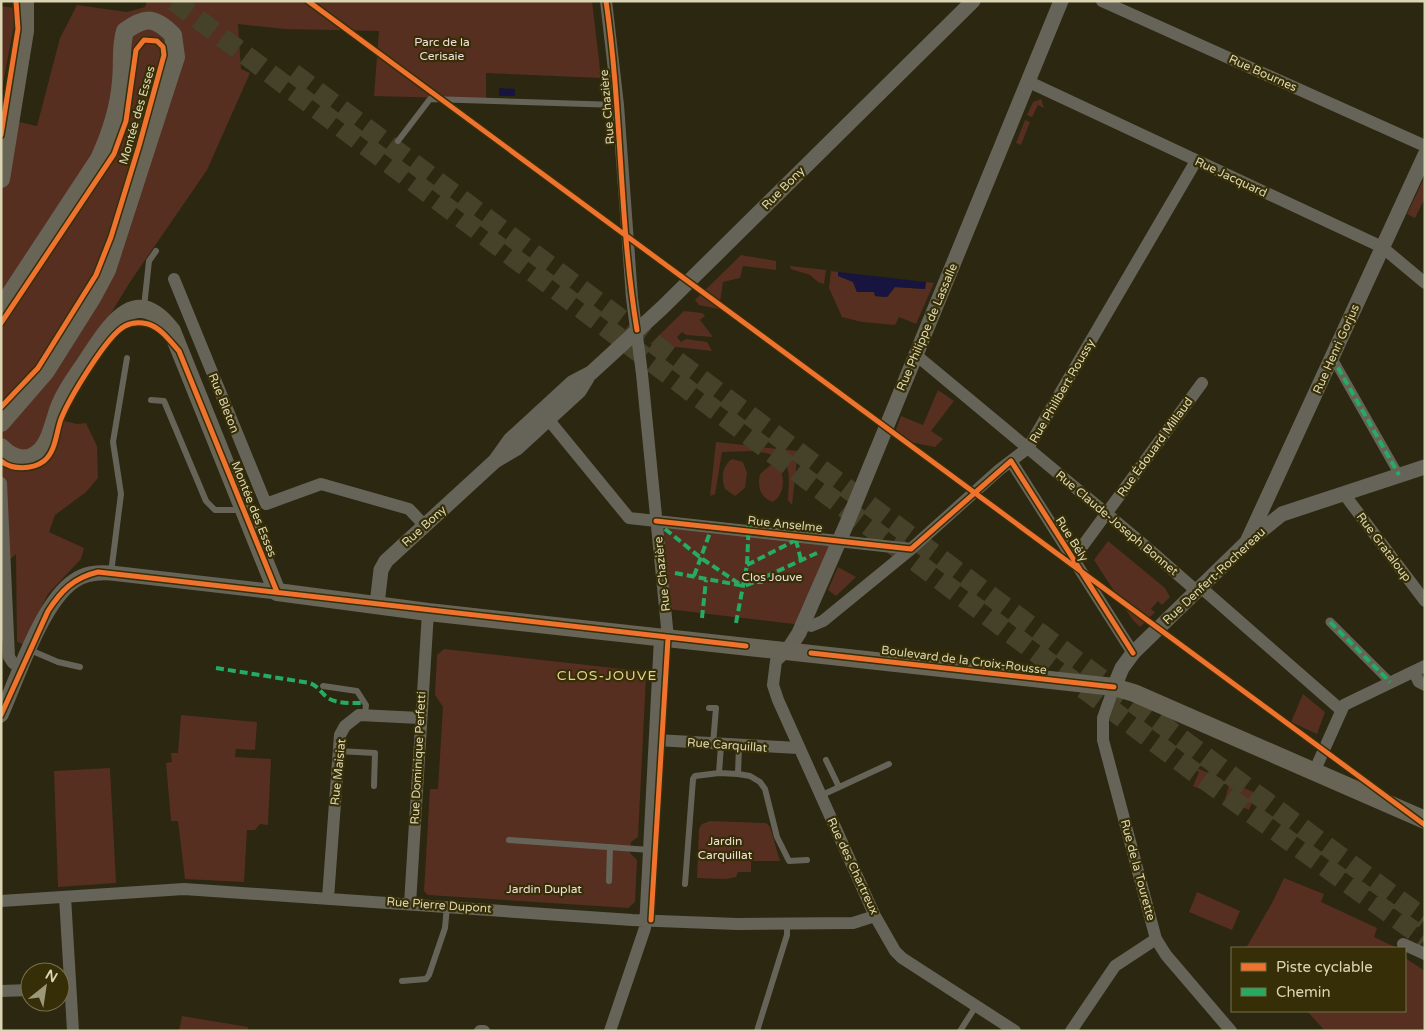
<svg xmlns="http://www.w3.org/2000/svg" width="1426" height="1032" viewBox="0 0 1426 1032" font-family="'Varela Round',sans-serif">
  <rect width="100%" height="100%" fill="#2b2711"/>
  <!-- green -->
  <path fill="#562f21" d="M147,1H592L601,78L486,73V99L374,96L379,31L285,29L238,24L241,69L250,73L207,170L130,282L48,417L77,424L86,423L97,446L98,478L86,492L55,515L49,532L84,548L81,559L48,594L23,644L17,642L16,554L1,567V118L37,126L60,38L77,5L127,12L145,7Z
    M1,6L14,8V25L1,94Z
    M1041,99L1044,108L1038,105L1032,117L1027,115L1033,102Z
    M1025,120L1030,122L1021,145L1016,143Z
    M1425,176V198L1415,218L1407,214Z
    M741,255L776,261V270L743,266L740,278L723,282L719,309L699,305L695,300Z
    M790,266L826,270L824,284L818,282L810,275L791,269Z
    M831,271L838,272L839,276L853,282L857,292H874L876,296L887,297L895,287L925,289L926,282L934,283L916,324L899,317L895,325L862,322L842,317L829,288Z
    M684,311L702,313L705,316L700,320L713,337L686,335L682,332L677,337L681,342L686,339L707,342L712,351L650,344Z
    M938,390L954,401L931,431L943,439L935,447L910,442L894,435L901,416L923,425Z
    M716,442L754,446L752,451L722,452L715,494L710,496Z
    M760,447L798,451L792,505L788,500C789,471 794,458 760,452Z
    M732,459L743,462L747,473L745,488L735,496L725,489C721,478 722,466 732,459Z
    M772,464L779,466C785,478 785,494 773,502C760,498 757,486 760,474Z
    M657,521L838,540L803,625L667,609Z
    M1108,541L1165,588L1170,597L1162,605L1158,601L1151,609L1155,612L1140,627L1132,619L1094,560Z
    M838,567L856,577L836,596L828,590Z
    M444,649L641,671L646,677L638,837L631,842L630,853L637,860L635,902L628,908L428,895L424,891L430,789H438L443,707L435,695L437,655Z
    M1303,694L1325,712L1317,734L1291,722Z
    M181,715L257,722L255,750L236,749L235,757L271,759L268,825L260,824L255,830H247L244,882L185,879L178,821H171L166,763L172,762L171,753H178Z
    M110,768L116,883L58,887L54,771Z
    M1197,768L1222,779L1215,795L1193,786L1199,772L1196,771Z
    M1230,782L1256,793L1249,810L1225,799Z
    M710,821L766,823L770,827L780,861H751V872H738L736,877L726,879L697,878L699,829L702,824Z
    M1284,878L1324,894L1321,902L1377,928L1374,937L1397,948H1246L1272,903Z
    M1197,892L1240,911L1232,930L1189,912Z
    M1405,958L1425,971V1031H1325L1307,1011H1405Z
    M182,1016L248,1027V1031H179Z"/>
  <!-- water -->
  <path fill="#17153f" d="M499,88L515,89V96H499Z
    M838,272L926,282L925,289L895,287L887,297L875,296L874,292H857L853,282L838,276Z"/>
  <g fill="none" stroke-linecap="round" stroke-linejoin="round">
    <!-- primary-tunnel -->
    <path stroke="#464129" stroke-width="20" stroke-dasharray="20 10" stroke-linecap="butt" d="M174,1L1194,772L1425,939
      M293,73L1152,717L1425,919"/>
    <!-- service -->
    <path stroke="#666458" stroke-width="6" d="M398,141L430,99L618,105
      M144,307L149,261L156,251
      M151,400L164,401L206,501L215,510H242
      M111,573L121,494L113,442L127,358
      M30,650L58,662L80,667
      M323,686L357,691L366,705L365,714
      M709,708H716L713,744
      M739,746L738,774L750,776L760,782L765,789L777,837L789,861L807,860
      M338,751L375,753L374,786
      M826,760L839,787
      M719,773L738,774
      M820,796L889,764
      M509,840L650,850
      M609,881L610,847
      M685,884L693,779L695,776L719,773L721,745
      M402,981L426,979L429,975L445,928L447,906
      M757,1031L787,935V924
      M960,1031L976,1006"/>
    <!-- pedestrian -->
    <path stroke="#666458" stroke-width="9" d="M1332,357L1399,475
      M1330,622L1390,682"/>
    <!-- minor -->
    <path stroke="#666458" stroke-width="12" d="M606,1L618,105L632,298L642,374L668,638
      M1102,1L1425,146
      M1029,82L1382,247L1425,283
      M174,279L266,504L321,484L409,509L425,526
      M916,355L1143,544L1192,587L1205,591L1341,710
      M543,413L629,518L911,549
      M1011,461L1133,653
      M1,483L9,657L13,663L22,668
      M1344,494L1425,601
      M1073,559L1202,383
      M803,623L811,626L823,621L911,549L999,470L1028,448L1196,161
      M788,650L776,661L773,685L778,700L875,916L895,951L902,958L1015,1031
      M1414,672L1419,682L1425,685
      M1114,687L1103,718V740L1156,939L1166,955L1231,1031
      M656,740L798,748
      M1314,772L1344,705L1425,666
      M65,897L73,1031
      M328,898L340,735L345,726L359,715L420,718
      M1,901L184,889L632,920L737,924L853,923L875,916
      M410,904L428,612
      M1403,944L1425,954
      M1,991L30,990
      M480,1031H484
      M610,1031L645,928L660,638
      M1071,1031L1115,966L1156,939"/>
    <!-- tertiary -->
    <path stroke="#666458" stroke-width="15" d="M495,461L510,440L572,383L591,373L663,307L973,1
      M1247,542L1425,155
      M377,604L381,570L386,561L495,461L517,448L579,391L587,378
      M788,650L799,633L847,523L1061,1
      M1114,687L1122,668L1133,653L1247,542L1282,514L1425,467
      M1,715C17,679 42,602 74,581C85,573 97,572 111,573L277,592"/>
    <!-- secondary -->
    <path stroke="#686557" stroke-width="18" d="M1,179L25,31V1
      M1,308L99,159C111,133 119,109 121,81C123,63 120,48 125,31C146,16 155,17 173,35L176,57L107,270L92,298L46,371L1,423
      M1,447C11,457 25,464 38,453C51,443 54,419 60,405C67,388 79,373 88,359C111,325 135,282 172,331L277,592L428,612L1114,687L1134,693L1425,820"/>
    <!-- quiet -->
    <path stroke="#26ab63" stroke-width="4" stroke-dasharray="8 4" stroke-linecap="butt" d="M1332,357L1399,475
      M665,529L701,558L741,585
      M796,540L801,560
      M747,565L796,540L797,535
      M675,573L744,586L755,582H762L765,577L819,552
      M694,576L712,527
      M702,618L706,580
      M1330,622L1390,682
      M736,623L747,565L749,519
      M216,668L310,683C319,687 321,693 328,698C337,704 354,703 364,703"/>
    <defs>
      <path id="cycleway" d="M308,1L1425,825
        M606,1C622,110 619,221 637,330
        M1,135L18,29L16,1
        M1,323L114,154L126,121L136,50L144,40L157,41L163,47L164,55L139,146L111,237L96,275L38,368L1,407
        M1,461C12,470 32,470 44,461C56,451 56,433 61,419C69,399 107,335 125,326C132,322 140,322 148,324C161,328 170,341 179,351L277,592
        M656,521L911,549L1011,461L1133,653
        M811,653L1114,687
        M1,715L48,611C61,591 73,578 98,572L746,646
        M651,920L668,638"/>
    </defs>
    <!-- cycleway casing -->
    <use href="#cycleway" stroke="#362e06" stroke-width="8"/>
    <!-- cycleway -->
    <use href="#cycleway" stroke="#ef722f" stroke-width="5"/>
  </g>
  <g text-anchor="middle" stroke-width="4.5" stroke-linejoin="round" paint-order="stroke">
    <!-- park labels -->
    <g font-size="12" fill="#f1ddd7" stroke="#362e06">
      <text x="442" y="46">Parc de la<tspan x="442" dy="14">Cerisaie</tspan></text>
      <text x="772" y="581">Clos Jouve</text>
      <text x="725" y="845">Jardin<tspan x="725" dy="14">Carquillat</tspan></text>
      <text x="544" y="893">Jardin Duplat</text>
    </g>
    <!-- street labels -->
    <g font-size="12" fill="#dcd5b3" stroke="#362e06">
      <text transform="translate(1263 73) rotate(24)" y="4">Rue Bournes</text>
      <text transform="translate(607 107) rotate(-95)" y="4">Rue Chazière</text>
      <text transform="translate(137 115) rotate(-74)" y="4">Montée des Esses</text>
      <text transform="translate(1231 177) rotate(25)" y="4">Rue Jacquard</text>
      <text transform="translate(783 188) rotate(-45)" y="4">Rue Bony</text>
      <text transform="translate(927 327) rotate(-67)" y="4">Rue Philippe de Lassalle</text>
      <text transform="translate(1336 349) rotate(-66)" y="4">Rue Henri Gorjus</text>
      <text transform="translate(1062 391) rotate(-60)" y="4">Rue Philibert Roussy</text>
      <text transform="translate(224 403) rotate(68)" y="4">Rue Bleton</text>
      <text transform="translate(1155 447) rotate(-54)" y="4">Rue Édouard Millaud</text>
      <text transform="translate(254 509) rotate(68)" y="4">Montée des Esses</text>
      <text transform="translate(1117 523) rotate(40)" y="4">Rue Claude-Joseph Bonnet</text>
      <text transform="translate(785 524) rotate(6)" y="4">Rue Anselme</text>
      <text transform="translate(424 526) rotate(-42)" y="4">Rue Bony</text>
      <text transform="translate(1072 539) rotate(58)" y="4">Rue Bély</text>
      <text transform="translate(1384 547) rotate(53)" y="4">Rue Grataloup</text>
      <text transform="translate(662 574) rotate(-96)" y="4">Rue Chazière</text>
      <text transform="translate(1214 576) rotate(-43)" y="4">Rue Denfert-Rochereau</text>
      <text transform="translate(964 660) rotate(7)" y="4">Boulevard de la Croix-Rousse</text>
      <text transform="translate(727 745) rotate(4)" y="4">Rue Carquillat</text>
      <text transform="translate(418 758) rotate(-87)" y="4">Rue Dominique Perfetti</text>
      <text transform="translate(338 772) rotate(-84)" y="4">Rue Maisiat</text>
      <text transform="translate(853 866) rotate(65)" y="4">Rue des Chartreux</text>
      <text transform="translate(1138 870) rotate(75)" y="4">Rue de la Tourette</text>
      <text transform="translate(439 905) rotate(4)" y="4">Rue Pierre Dupont</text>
    </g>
    <!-- neighbourhood labels -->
    <g font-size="14" letter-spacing="1" fill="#e3d48b" stroke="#362e06">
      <text x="607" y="680">CLOS-JOUVE</text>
    </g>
  </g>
  <!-- border -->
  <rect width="1426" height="1032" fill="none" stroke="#dcd5b3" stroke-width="5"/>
  <!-- legend -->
  <rect x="1231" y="947" width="175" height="65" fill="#362e06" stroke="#78714b"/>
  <rect x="1241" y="963" width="25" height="8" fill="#ef722f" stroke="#78714b"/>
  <text x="1276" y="972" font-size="15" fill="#dcd5b3">Piste cyclable</text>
  <rect x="1241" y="988" width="25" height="8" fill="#26ab63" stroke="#78714b"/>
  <text x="1276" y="997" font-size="15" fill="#dcd5b3">Chemin</text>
  <!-- north arrow -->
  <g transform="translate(45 987) rotate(30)"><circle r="24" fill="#362e06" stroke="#78714b"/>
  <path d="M0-4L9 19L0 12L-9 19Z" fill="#9e987a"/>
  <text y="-8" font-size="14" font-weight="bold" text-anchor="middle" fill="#dcd5b3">N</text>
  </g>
</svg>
